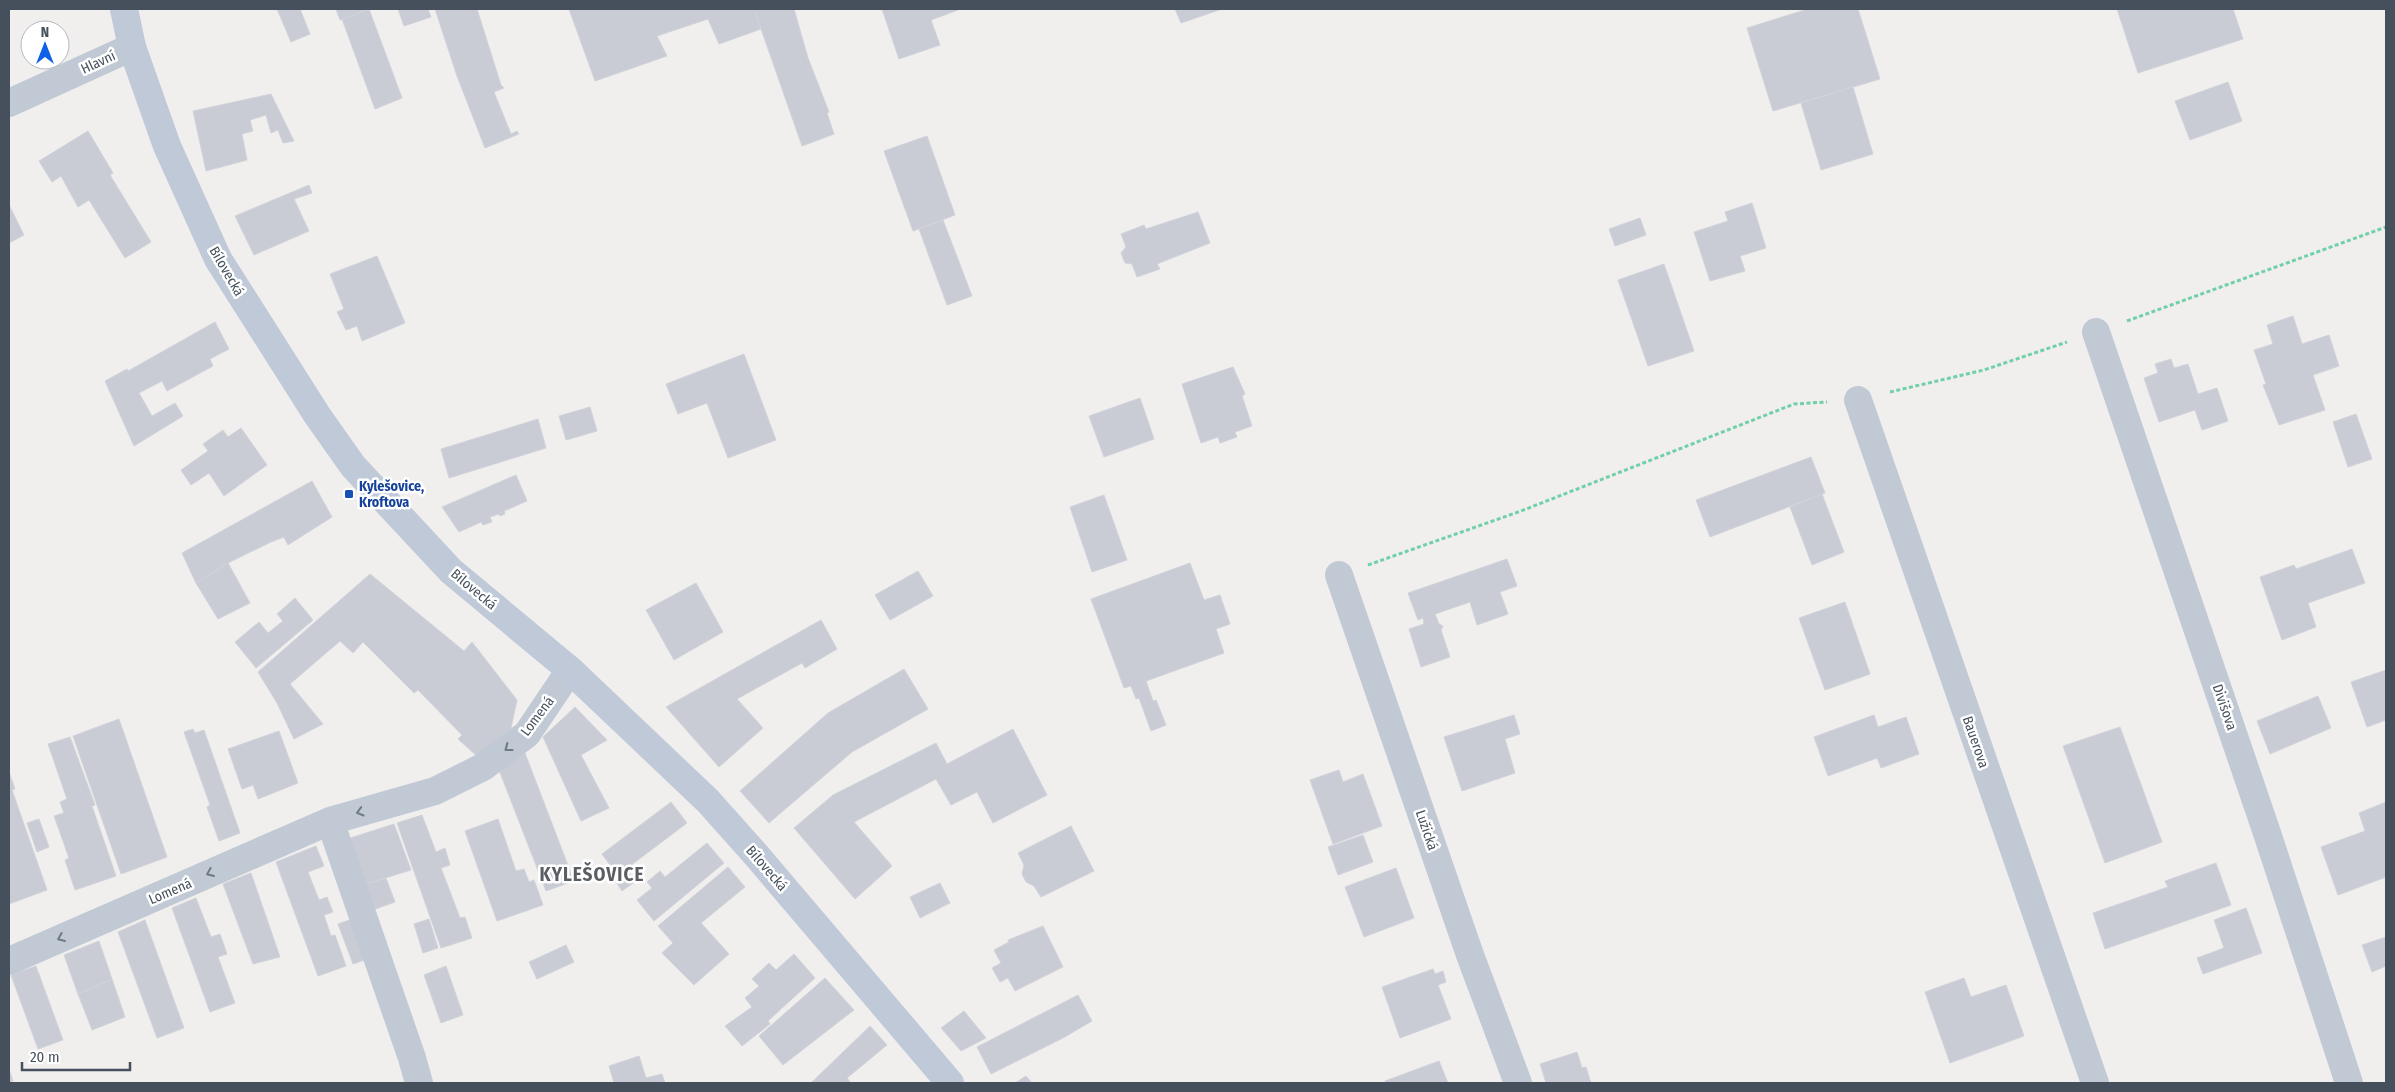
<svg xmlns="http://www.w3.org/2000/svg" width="2395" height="1092" viewBox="0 0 2395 1092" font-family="'Fira Sans Condensed',sans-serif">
  <rect width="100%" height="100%" fill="#f1eeee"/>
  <!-- building -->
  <path fill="#c9ccd4" stroke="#d1d3da" d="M277,9H300L310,34L291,42Z
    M336,9H367L368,10L340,20Z
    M369,9L402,98L375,109L342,19Z
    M398,9H428L431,17L404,26Z
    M435,9H477L501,85L504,88L494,92L511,134L517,131L519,134L485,148L457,76Z
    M569,9H754L761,29L719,44L708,19L657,36L667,56L595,81Z
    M754,9H794L808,58L829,112L827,113L834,134L802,146Z
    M882,9H958V10L931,20L940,45L899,59Z
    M1175,9H1222L1181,23Z
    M1808,9H1858L1880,79L1773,111L1747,28Z
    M2117,9H2233L2243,39L2138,73Z
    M2228,82L2242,121L2190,140L2175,101Z
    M1853,87L1873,154L1821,170L1801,103Z
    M271,94L294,141L283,143L278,130L271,133L266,115L250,120L253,131L242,134L247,160L206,171L193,111Z
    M88,131L113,173L110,175L151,242L125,258L89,200L78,207L61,176L52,182L39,161Z
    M927,136L955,215L913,231L884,151Z
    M309,185L312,193L294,199L309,231L254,255L235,216Z
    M1752,203L1766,248L1740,256L1745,271L1710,281L1694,232L1728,221L1725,212Z
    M9,205L24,235L9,243Z
    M1198,212L1210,243L1157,264L1160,269L1137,277L1132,264L1125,263L1121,253L1126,247L1121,234L1144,225L1146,229Z
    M1640,218L1646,235L1615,246L1609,229Z
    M943,220L972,296L947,305L919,229Z
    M377,256L405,323L362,341L357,326L346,330L337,312L344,309L330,274Z
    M1664,264L1694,351L1648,366L1618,280Z
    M2293,316L2302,344L2329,335L2339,366L2313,375L2325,410L2279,425L2263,385L2266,384L2254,350L2273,344L2267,325Z
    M215,322L229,349L210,359L213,366L167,391L162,381L139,393L152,416L175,403L183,416L134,446L105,381L127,369L128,371Z
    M744,354L776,440L728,458L707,403L678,414L666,384Z
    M2171,359L2174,368L2188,364L2198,394L2217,388L2228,421L2202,430L2195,410L2159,422L2144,378L2158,373L2155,364Z
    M1233,367L1245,394L1242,396L1252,426L1235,432L1237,437L1220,443L1218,437L1201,443L1182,384Z
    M1140,398L1154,439L1104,457L1089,416Z
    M590,407L597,431L566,440L559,416Z
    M2356,414L2372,459L2348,467L2333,422Z
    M538,419L546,448L449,478L441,449Z
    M241,428L267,465L224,496L209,473L191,485L181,470L208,451L203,444L223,430L228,437Z
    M1811,457L1825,493L1710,537L1696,500Z
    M516,475L527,501L504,511L505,514L500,516L499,514L490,517L492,522L483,525L481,522L459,532L442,507Z
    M312,481L332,517L288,545L284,537L271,542L228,563L196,583L182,553Z
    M1822,494L1844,552L1812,565L1790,507Z
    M1104,495L1127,560L1092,572L1070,507Z
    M2352,549L2365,583L2308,603L2316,627L2282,640L2260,577L2294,565L2296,569Z
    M1507,559L1517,586L1500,592L1508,614L1477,625L1470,602L1435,614L1439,624L1443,626L1441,630L1450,657L1421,667L1409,629L1424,624L1423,618L1418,620L1408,593Z
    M228,563L250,603L218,619L196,583Z
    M1190,563L1204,600L1220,595L1230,624L1216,629L1224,653L1146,681L1153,701L1156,700L1166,725L1151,731L1139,698L1136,699L1131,686L1124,688L1091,599Z
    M918,571L933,596L890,620L875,595Z
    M370,574L464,651L472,642L517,700L511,728L479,758L458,739L462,735L418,690L414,693L363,642L353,653L340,641L290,684L323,724L294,739L277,703L258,672Z
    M696,583L723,632L674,660L646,610Z
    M295,598L313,620L256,668L235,642L259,622L268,633L283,621L277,614Z
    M1845,602L1870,674L1825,690L1799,618Z
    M821,620L837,649L805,668L802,663L737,699L763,728L719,767L666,707Z
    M904,669L928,709L852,752L769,823L740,791L828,713Z
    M2386,670V720L2367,727L2351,682Z
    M2318,696L2331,728L2270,754L2257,721Z
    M575,707L607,740L581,755L609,808L581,821L543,737Z
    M1514,715L1520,734L1505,739L1515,773L1462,791L1444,737Z
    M1874,715L1878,727L1906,717L1919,754L1881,768L1877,758L1828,776L1814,737Z
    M119,719L167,857L121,874L73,736Z
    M2120,727L2162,842L2105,863L2063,746Z
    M193,729L195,733L204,730L240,833L219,841L207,807L210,805L184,732Z
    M1013,729L1047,795L993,823L977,792L951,805L936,779L854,822L892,866L855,899L794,828L833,795L936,743L947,764Z
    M279,731L298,783L258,799L253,785L242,789L228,749Z
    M70,737L95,805L92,806L116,876L75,890L65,860L69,858L54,816L64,813L60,802L67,799L48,744Z
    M525,753L574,881L546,891L499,770Z
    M1339,770L1343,782L1363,774L1382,826L1333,844L1310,780Z
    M9,772L15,789L12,790L47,890L9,904Z
    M671,802L687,823L626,869L636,881L622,891L607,868L610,865L602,854Z
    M2386,802V877L2338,895L2321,847L2365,831L2359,813Z
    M422,815L436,852L445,848L450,865L441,868L460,918L465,917L472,938L441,948L397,823Z
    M39,819L49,847L37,852L27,823Z
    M498,819L516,871L524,869L529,882L534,880L543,905L497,921L465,831Z
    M394,824L411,870L359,886L344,840Z
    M1071,826L1094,871L1041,897L1034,886L1026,882L1022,874L1024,865L1018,853Z
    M1363,835L1373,862L1338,875L1328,847Z
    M707,843L724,863L654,921L637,900L652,888L647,882L660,871L665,877Z
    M316,846L324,866L308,872L319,900L327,897L333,912L324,915L331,936L335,935L346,966L318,976L276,862Z
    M2216,863L2231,905L2105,949L2093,913L2168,887L2165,881Z
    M728,867L745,887L701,923L729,954L694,985L662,953L673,943L658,926Z
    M1396,868L1414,918L1364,937L1345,887Z
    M251,873L280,957L253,964L223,884Z
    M386,878L395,902L367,912L359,886Z
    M940,883L950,903L920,918L910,897Z
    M196,898L211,937L220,934L227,954L218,957L235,1003L210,1012L172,908Z
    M2246,908L2262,953L2203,974L2197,958L2224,948L2214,920Z
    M355,918L370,958L353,964L338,924Z
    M429,919L438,948L423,953L414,924Z
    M145,920L184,1028L157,1038L118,932Z
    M1043,926L1063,967L1015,991L1008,978L1000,982L992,968L1001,963L994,950L1009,942L1008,940Z
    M2386,937V966L2372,972L2362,945Z
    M99,941L112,979L78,994L64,955Z
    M566,945L574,962L537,979L529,962Z
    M794,954L815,978L768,1021L770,1024L742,1046L725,1026L752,1007L745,998L759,986L752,979L769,963L776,970Z
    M36,966L63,1040L38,1049L11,975Z
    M446,966L463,1015L441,1023L424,975Z
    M1433,969L1435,974L1443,971L1446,982L1438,985L1451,1019L1400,1038L1382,987Z
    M825,978L854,1010L783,1065L759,1036Z
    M1964,978L1971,997L2006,985L2024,1036L1950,1063L1925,992Z
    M112,979L125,1017L92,1030L78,994Z
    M1078,995L1092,1021L1063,1038L991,1074L977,1047Z
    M964,1011L986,1038L961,1051L941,1028Z
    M870,1026L887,1045L847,1078L851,1083H811Z
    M1577,1052L1582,1068L1586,1067L1591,1083H1546L1540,1064Z
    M639,1056L646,1078L662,1074L665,1083H614L609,1066Z
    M1439,1061L1448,1083H1386L1385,1081Z
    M9,1069L13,1081L9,1083Z
    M1026,1076L1032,1083H1015Z"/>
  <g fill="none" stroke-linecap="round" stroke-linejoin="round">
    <!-- path -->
    <path stroke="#70d0a7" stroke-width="3" stroke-dasharray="4 2.5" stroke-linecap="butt" d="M2127,321L2386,227
      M1890,392L1984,370L2067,342
      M1368,565L1521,511L1794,404L1827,402"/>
    <!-- street -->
    <path stroke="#c0c9d4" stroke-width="28" d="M9,103L132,47
      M2096,332L2267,833L2349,1083
      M1858,400L2095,1083
      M1339,575L1470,955L1518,1083
      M330,821L412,1058L419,1083
      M9,961L330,821L435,791L483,767L527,734L570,670"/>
    <!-- secondary -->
    <path stroke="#bfc9d8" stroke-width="28" d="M124,9L132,47L167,146L218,259L317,415L353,466L451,571L570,670L708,801L757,856L950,1083"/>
  </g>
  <!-- one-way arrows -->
  <defs><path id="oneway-chevron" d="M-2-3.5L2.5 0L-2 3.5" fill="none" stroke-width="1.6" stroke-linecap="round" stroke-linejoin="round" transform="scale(1.25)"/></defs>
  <g stroke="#707a86">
    <use href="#oneway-chevron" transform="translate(508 748) rotate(143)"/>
    <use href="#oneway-chevron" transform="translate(360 812) rotate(164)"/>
    <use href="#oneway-chevron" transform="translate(210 873) rotate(157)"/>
    <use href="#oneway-chevron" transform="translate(61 938) rotate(157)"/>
  </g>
  <!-- markers -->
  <rect fill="#1a4fb4" stroke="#fff" stroke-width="2" x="344" y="489" width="10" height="10" rx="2.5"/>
  <g text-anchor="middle" stroke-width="5" stroke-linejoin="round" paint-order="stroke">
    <!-- street labels -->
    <g font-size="14" fill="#45505c" stroke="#fff">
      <text transform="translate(98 62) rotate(-25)" y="5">Hlavní</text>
      <text transform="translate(227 271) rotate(60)" y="5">Bílovecká</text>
      <text transform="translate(474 589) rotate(40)" y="5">Bílovecká</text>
      <text transform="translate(2225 707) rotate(71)" y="5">Divišova</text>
      <text transform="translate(537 716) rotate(-53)" y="5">Lomená</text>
      <text transform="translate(1976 742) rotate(71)" y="5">Bauerova</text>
      <text transform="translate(1427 830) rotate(71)" y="5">Lužická</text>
      <text transform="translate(767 868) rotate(49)" y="5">Bílovecká</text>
      <text transform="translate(170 891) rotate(-23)" y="5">Lomená</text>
    </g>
    <!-- transit labels -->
    <g font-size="14" font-weight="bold" fill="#164399" stroke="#fff" text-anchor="start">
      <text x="359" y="491">Kylešovice,<tspan x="359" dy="16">Kroftova</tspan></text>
    </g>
    <!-- district labels -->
    <g font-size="19" font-weight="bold" letter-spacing="1" fill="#5a5e63" stroke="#fff">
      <text x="592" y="881">KYLEŠOVICE</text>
    </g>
  </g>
  <!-- border -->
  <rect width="2395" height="1092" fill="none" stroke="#45505c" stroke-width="20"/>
  <!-- north arrow -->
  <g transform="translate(45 45)"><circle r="24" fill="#ffffff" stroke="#b5b9be"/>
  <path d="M0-4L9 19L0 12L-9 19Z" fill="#1060e8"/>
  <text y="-8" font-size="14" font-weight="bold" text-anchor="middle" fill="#45505c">N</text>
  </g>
  <!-- scale -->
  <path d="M22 1062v8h108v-8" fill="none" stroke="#45505c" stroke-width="2.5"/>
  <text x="30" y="1062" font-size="15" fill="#45505c" stroke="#ffffff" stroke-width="4" paint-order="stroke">20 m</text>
</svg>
